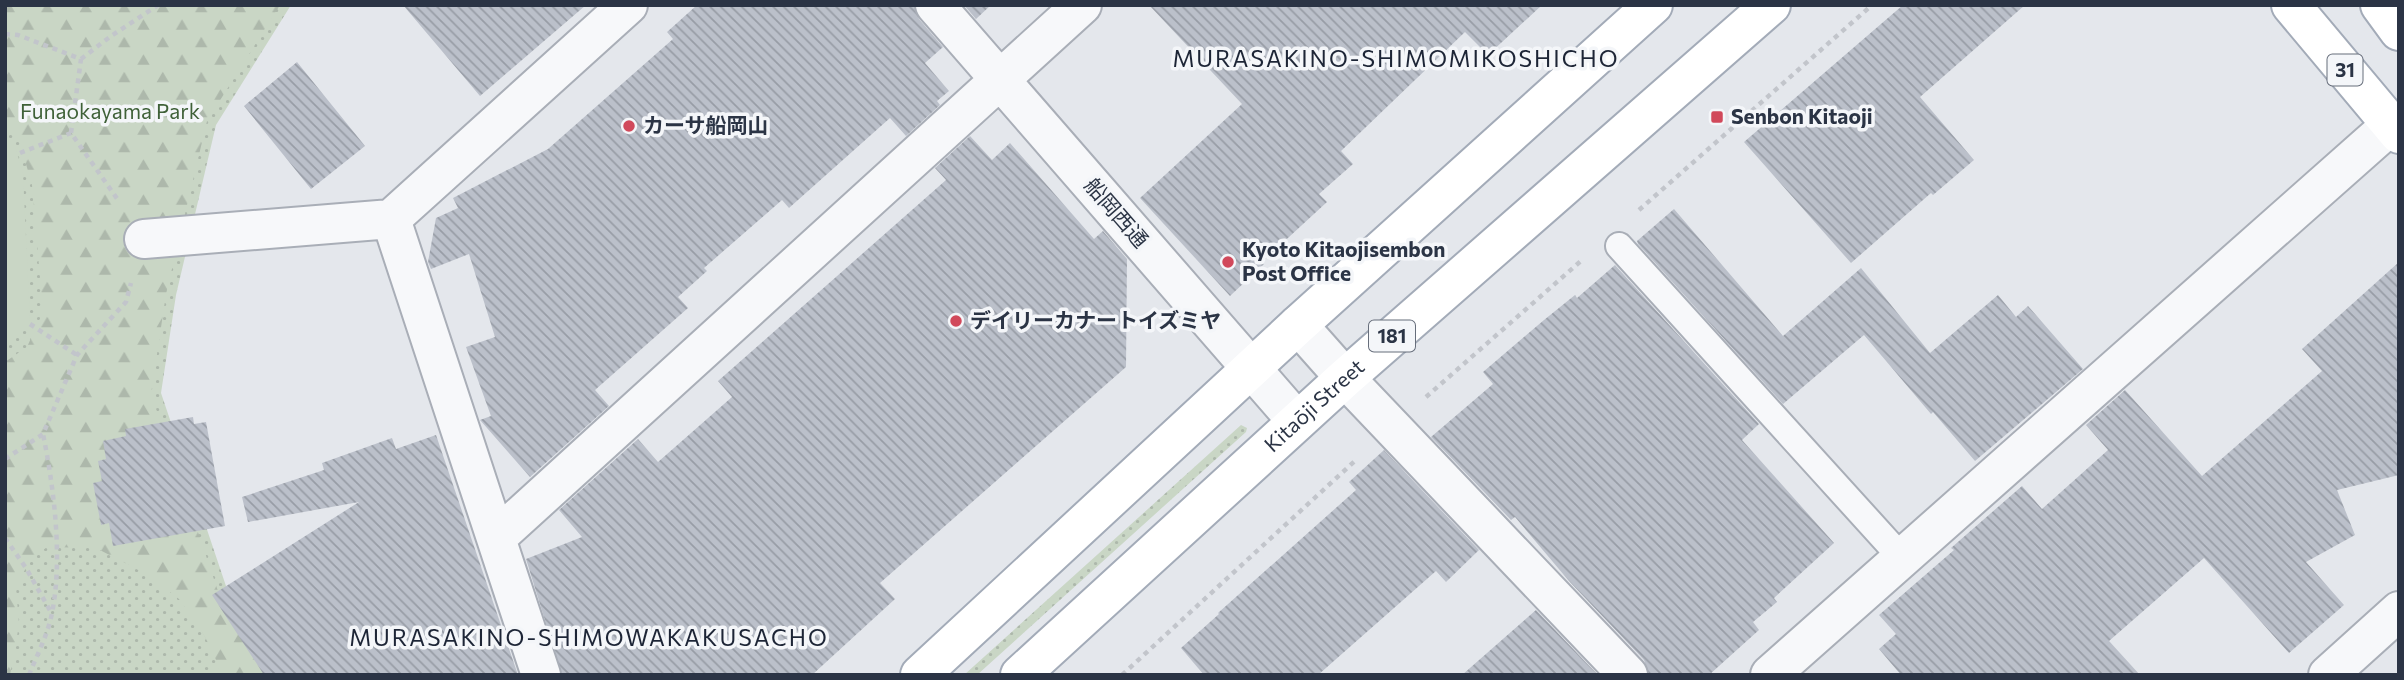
<svg xmlns="http://www.w3.org/2000/svg" width="2404" height="680" viewBox="0 0 2404 680" font-family="Commissioner,'Noto Sans JP',sans-serif">
  <defs>
    <pattern id="grass-dots" width="8" height="8" patternUnits="userSpaceOnUse" patternTransform="scale(1.75)"><rect width="8" height="8" fill="#c9d6c5"/><path d="M2 2h.1M6 6h.1" fill="none" stroke="#adb8ab" stroke-width="1.8" stroke-linecap="round"/></pattern>
    <pattern id="forest-firs" width="22" height="20" patternUnits="userSpaceOnUse" patternTransform="scale(1.75)"><rect width="22" height="20" fill="#c9d6c5"/><path d="M5 1l3.5 6h-7zM16 11l3.5 6h-7z" fill="#adb8ab"/></pattern>
    <pattern id="building-back-hatch" width="6" height="6" patternUnits="userSpaceOnUse" patternTransform="scale(1.75)"><rect width="6" height="6" fill="#bbc0ca"/><path d="M-1 5l2 2M0 0l6 6M5-1l2 2" fill="none" stroke="#989da6"/></pattern>
  </defs>
  <rect width="100%" height="100%" fill="#e4e7ec"/>
  <!-- grass -->
  <path fill="url(#grass-dots)" d="M5,5H291L216,125L176,295L161,393L227,589L293,675H5Z
    M1241,425L1247,428L1246,432L977,675H964Z"/>
  <!-- forest -->
  <path fill="url(#forest-firs)" d="M5,5H280L207,121L166,294L151,394L219,594L281,675H220L218,664L204,635L179,599L148,575L96,548L47,547L30,560L16,587L19,625L10,675H5V362L27,347L43,312L32,185L18,136L5,121Z"/>
  <!-- pitch -->
  <path fill="#c9d6c5" d="M5,134L16,149L23,174L30,322L5,347Z"/>
  <!-- building -->
  <path fill="url(#building-back-hatch)" d="M403,5H586L480,96Z
    M697,5H914L919,19L943,47L925,63L949,91L937,101L940,105L906,136L890,118L789,208L782,200L704,268L707,271L678,297L688,308L595,390L609,406L530,477L480,420L491,416L466,347L495,337L469,254L431,269L428,262L436,218L458,208L453,198L548,149L673,39L667,32Z
    M964,5H991L976,19Z
    M1149,5H1542L1488,55L1465,32L1341,151L1353,164L1319,194L1327,202L1262,262L1264,264L1230,296L1140,198L1242,104Z
    M1903,5H2025L1920,97L1974,160L1933,195L1931,193L1851,263L1744,142Z
    M297,62L365,146L311,189L244,106Z
    M970,136L992,160L1010,143L1094,239L1103,231L1127,259L1126,367L880,583L895,599L812,675H562L526,559L582,537L559,510L638,439L658,462L732,397L718,381L946,180L935,168Z
    M1674,209L1783,336L1861,268L1930,353L1998,295L2016,317L2028,306L2083,369L1975,461L1933,412L1931,414L1864,335L1783,404L1638,244L1637,241Z
    M2399,262V475L2337,490L2355,535L2306,562L2344,605L2289,653L2204,558L2109,641L2140,675H1901L1879,649L1896,634L1879,615L1954,550L1951,548L2022,486L2042,509L2108,450L2086,425L2125,390L2202,476L2322,371L2302,349Z
    M1615,265L1759,424L1742,440L1834,543L1774,598L1777,602L1753,622L1759,630L1709,675H1649L1644,660L1569,581L1515,517L1511,520L1431,437L1493,384L1483,372L1544,320L1575,295L1577,298Z
    M193,417L194,424L206,422L225,526L113,546L109,523L101,525L93,483L102,481L98,461L106,459L103,441L126,436L125,429Z
    M436,435L518,675H264L212,595L359,502L248,522L242,497L324,470L322,463L392,438L396,449Z
    M1384,450L1479,550L1446,582L1436,571L1318,675H1204L1181,648L1219,614L1218,613L1356,490L1349,482Z
    M1536,610L1598,675H1462Z"/>
  <g fill="none" stroke-linecap="round" stroke-linejoin="round">
    <defs>
      <path id="lane" d="M1619,246L1902,558"/>
      <path id="street" d="M935,5L1297,421
        M391,219L541,675
        M144,239L391,219L628,5
        M1298,325L1345,378L1628,675
        M496,538L1082,5
        M1770,675L2391,125
        M2328,675L2399,611"/>
      <g id="primary">
        <path d="M2291,5L2399,134"/>
        <path d="M2380,5L2399,31"/>
        <path d="M920,675L1298,325L1653,5"/>
        <path id="s1" d="M1020,675L1345,378L1771,5"/>
      </g>
    </defs>
    <!-- lane casing -->
    <use href="#lane" stroke="#a9aeb7" stroke-width="30"/>
    <!-- street casing -->
    <use href="#street" stroke="#a9aeb7" stroke-width="42"/>
    <!-- primary casing -->
    <use href="#primary" stroke="#a3abb8" stroke-width="42"/>
    <!-- path -->
    <path stroke="#c2c5cb" stroke-width="4.5" stroke-dasharray="5 5" stroke-linecap="butt" d="M5,34L18,35L81,59L71,133L118,200
      M81,59L111,36L158,5
      M20,153L71,133
      M1639,210L1872,5
      M30,324L77,355
      M1426,397L1582,260
      M5,459L43,434L77,355L126,302L131,283
      M5,538L26,568L52,614
      M29,675C37,655 48,634 52,613C63,559 54,488 43,434
      M1122,675L1357,459"/>
    <!-- lane -->
    <use href="#lane" stroke="#f7f8fa" stroke-width="26"/>
    <!-- street -->
    <use href="#street" stroke="#f7f8fa" stroke-width="38"/>
    <!-- primary -->
    <use href="#primary" stroke="#fff" stroke-width="38"/>
  </g>
  <!-- markers -->
  <g fill="#d1495b" stroke="#f4f6f9" stroke-width="2.5">
    <rect x="1710" y="110" width="14" height="14" rx="3.5"/>
    <circle cx="629" cy="126" r="7"/>
    <circle cx="1228" cy="262" r="7"/>
    <circle cx="956" cy="321" r="7"/>
  </g>
  <g text-anchor="middle" stroke-width="7" stroke-linejoin="round" paint-order="stroke">
    <!-- shield labels -->
    <g fill="#f4f6f9" stroke="#676e7b" stroke-width="2">
      <rect x="2327.5" y="54.5" width="35" height="31" rx="5"/>
      <rect x="1369" y="320.5" width="46" height="31" rx="5"/>
    </g>
    <g font-size="19" font-weight="bold" fill="#2b3445">
      <text x="2345" y="77">31</text>
      <text x="1392" y="343">181</text>
    </g>
    <!-- park labels -->
    <g font-size="21" fill="#3f6138" stroke="#f4f6f9">
      <text x="110" y="119">Funaokayama Park</text>
    </g>
    <!-- poi labels -->
    <g font-size="21" font-weight="bold" fill="#2b3445" stroke="#f4f6f9" text-anchor="start">
      <text x="1731" y="124">Senbon Kitaoji</text>
      <text x="643" y="133">カーサ船岡山</text>
      <text x="1242" y="257">Kyoto Kitaojisembon<tspan x="1242" dy="24">Post Office</tspan></text>
      <text x="970" y="328">デイリーカナートイズミヤ</text>
    </g>
    <!-- street labels -->
    <g font-size="21" fill="#2b3445" stroke="#f4f6f9">
      <text transform="translate(1116 213) rotate(49)" y="7">船岡西通</text>
      <text dy="7" stroke="none"><textPath href="#s1" startOffset="399">Kitaōji Street</textPath></text>
    </g>
    <!-- neighbourhood labels -->
    <g font-size="23" letter-spacing="2" fill="#1d2536" stroke="#f4f6f9">
      <text x="1396" y="67">MURASAKINO-SHIMOMIKOSHICHO</text>
      <text x="589" y="646">MURASAKINO-SHIMOWAKAKUSACHO</text>
    </g>
  </g>
  <!-- border -->
  <rect width="2404" height="680" fill="none" stroke="#2b3445" stroke-width="14"/>
</svg>
